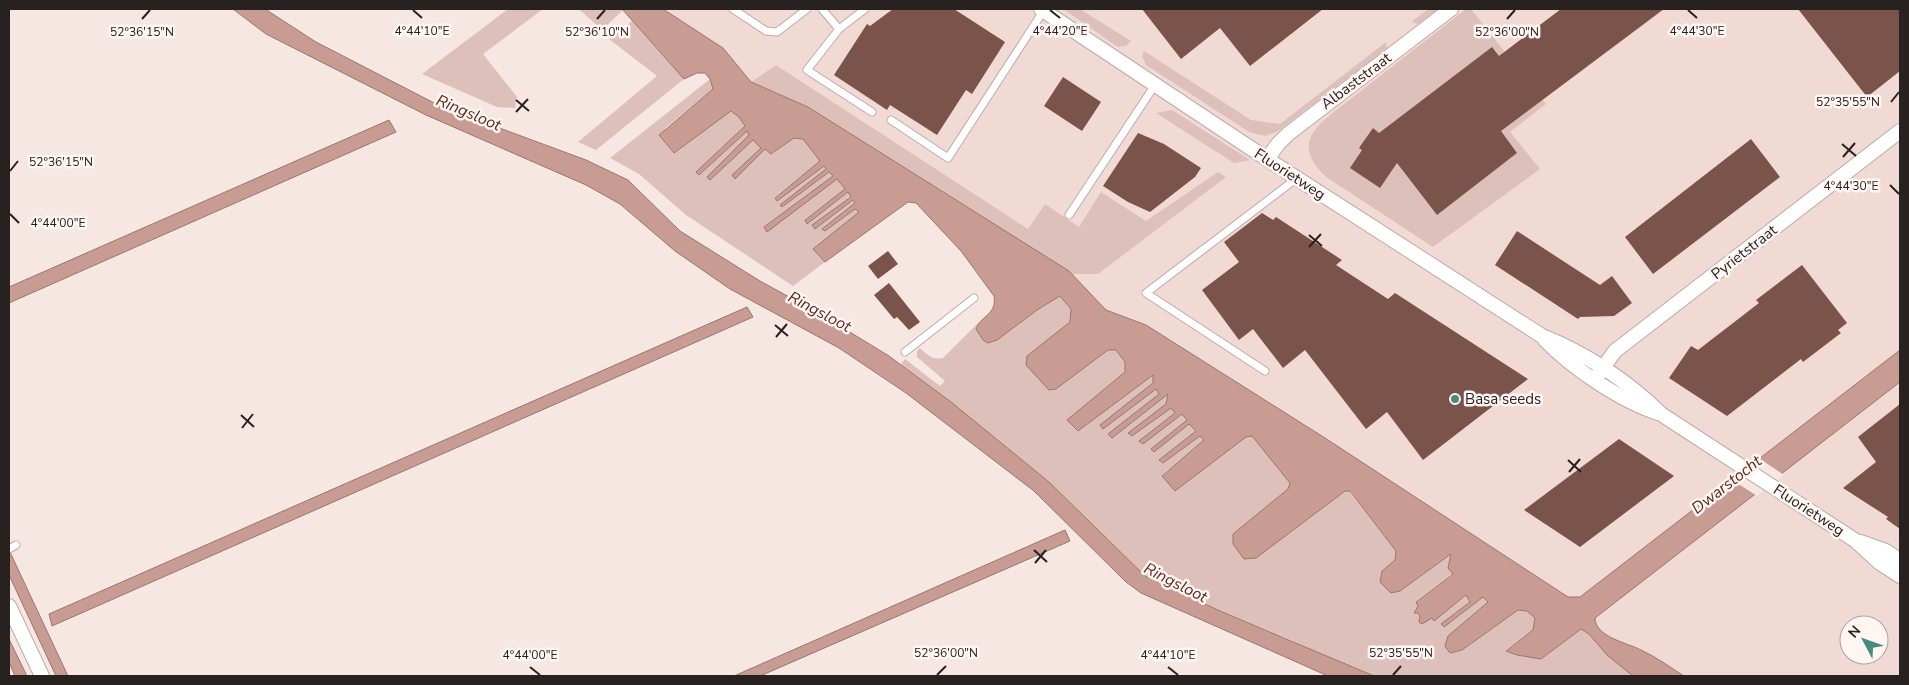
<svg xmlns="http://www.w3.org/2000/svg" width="1909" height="685" viewBox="0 0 1909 685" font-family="'Nunito Sans',sans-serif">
  <rect width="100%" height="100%" fill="#f6e7e3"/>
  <!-- built -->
  <path fill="#f1dad4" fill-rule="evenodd" d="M663,9H1900V676H1663L1146,325L1106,310L1069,271L808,107L751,82L723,48ZM1849,625H1879V655H1849Z"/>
  <!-- green -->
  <path fill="#dec0ba" d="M508,9H543L483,54L517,97L515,108L497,107L422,74Z
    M579,9H622L623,10L602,30Z
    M1063,9H1080L1131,41L1126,46L1118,47Z
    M1429,9H1438L1418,24L1414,23L1412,21Z
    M1466,9H1471L1546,104L1510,132L1540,169L1433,247L1326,177C1301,153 1304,136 1330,115Z
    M632,21L684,79L596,150L578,142L657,76L609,39Z
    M1386,42L1387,48L1278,131L1265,136L1249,132L1146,65L1142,56L1144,51L1251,120L1280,124Z
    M776,65L1028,229L1045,204L1079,227L1101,192L1146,221L1218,172L1226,177L1098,274H1072L808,107L751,82Z
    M710,79L713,89L665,128L673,152L731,111L739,117L745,126L696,172L699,175L747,131L749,135L707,177L710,180L753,139L761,148L732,175L765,149L772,154L794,138L803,139L820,161L775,197L777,200L824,166L826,169L781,205L782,207L829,172L833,176L764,227L767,231L837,179L845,189L805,219L807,224L849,192L851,197L813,225L815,229L854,200L855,203L822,229L825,231L855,209L859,212L813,249L825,262L793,286L686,215L639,174L610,158Z
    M1172,110L1250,160L1234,163L1156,113Z
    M1060,296L1071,309L1070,322L1027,356L1056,389L1108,350H1116L1125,362V372L1067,420L1077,431L1153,374V383L1103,428L1156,388L1159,394L1109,434L1112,438L1169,393L1166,404L1132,436L1171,407L1175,413L1140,441L1143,444L1183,413L1187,420L1152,449L1155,451L1189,424L1196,431L1159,460L1163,463L1200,436L1205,440L1162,475L1174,490L1246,437L1252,435L1290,482L1289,489L1349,491L1396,551L1395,560L1382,571L1400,591L1452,554L1449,562L1453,573L1416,601L1418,606L1414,611V613H1418L1420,616L1419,622L1432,618L1434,620L1467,595L1471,601L1441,624L1444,627L1484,596L1488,602L1448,636L1462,650L1518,610L1527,611L1535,618L1533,630L1506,650L1541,659L1581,629L1589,634L1607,655L1633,676H1374L1345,665L1291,640L1220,611L1145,576L1049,482L901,364L905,359L940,386L945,381L917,357V351L920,348C928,355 932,360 943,358L979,322L976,329L1037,310Z"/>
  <!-- water -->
  <path fill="#c89c92" stroke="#987770" d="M233,9H265L316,42L440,106L586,160L628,180L680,231L760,281L822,315L889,356L951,402L1049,482L1145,576L1220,611L1374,676H1328L1141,593L1126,582L1034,491L906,393L839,348L730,289L675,251L620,204L586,185L426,115L266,34Z
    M622,9H663L723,48L751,82L808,107L1069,271L1106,310L1146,325L1325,438L1568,597H1580L1900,350V382L1595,618C1595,637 1628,643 1641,650C1656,657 1670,667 1684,676H1633L1607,655L1589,634L1581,629L1541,659L1517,655L1506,651L1533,630L1535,618L1527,611L1518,610L1462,650L1450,653L1445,646L1448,636L1488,602L1483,597L1444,627L1441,624L1470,602L1466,595L1434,621L1432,618L1422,624L1419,622L1420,616L1418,613H1414L1418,606L1416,602L1453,574L1448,568L1451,554L1400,591L1391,593L1380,582L1382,571L1395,560L1396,551L1350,491H1345L1256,558L1244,559L1233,544V534L1288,489L1290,483L1252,436L1246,437L1175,491L1162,476L1204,440L1200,436L1163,463L1159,460L1196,431L1189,424L1154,452L1151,449L1187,420L1182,414L1143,444L1139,441L1175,413L1171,408L1132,436L1128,433L1166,404L1168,394L1112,438L1108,434L1159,394L1156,389L1103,429L1100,425L1153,383V375L1078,431L1067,420L1125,372V362L1116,350H1108L1056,389L1049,390L1026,365L1027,356L1070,322L1071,309L1060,296L1037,310L997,340L988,343L983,340L976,329C982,314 997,315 994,296L961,251L916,203L908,202L825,262L813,249L859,212L855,209L825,231L822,229L855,203L853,200L815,229L812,225L851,197L848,192L807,224L805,220L845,189L837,179L767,232L764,227L833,176L829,172L782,207L780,205L826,169L824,166L777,201L775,198L820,161L803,139L794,138L771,154L765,149L735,179L732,175L761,148L753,140L710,180L707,177L749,135L747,131L699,175L696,172L745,126L739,117L731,111L674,153L659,135L713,89L710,79L705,73H697L684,79Z
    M389,120L396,132L9,303V287Z
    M747,307L753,317L52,626L49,614Z
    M1065,530L1070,541L760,676H734Z
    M9,550L68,676H56L9,575Z
    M9,639L27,676H15L9,662Z"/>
  <!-- pier -->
  <path fill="#f6e7e3" d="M1757,457L1784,475L1757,496L1729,478Z"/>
  <!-- building -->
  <path fill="#7a534b" d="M893,9H954L1005,42L972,94L966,90L937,135L890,105L887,110L834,75L867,24L870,26Z
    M1142,9H1323L1250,66L1220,28L1181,59Z
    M1561,9H1664L1501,131L1517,153L1437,215L1397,163L1380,188L1350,168L1362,150L1359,148L1373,128L1379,133L1492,47L1499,56Z
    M1798,9H1900V71L1867,97Z
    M1063,77L1101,102L1082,131L1044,106Z
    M1138,133L1164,144L1201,168L1195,177L1150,212L1128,202L1103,186Z
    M1751,139L1780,177L1653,274L1625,237Z
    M1262,213L1273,220L1276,217L1342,260L1336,265L1388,299L1395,293L1528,379L1423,460L1387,412L1366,429L1305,350L1283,368L1253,329L1239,340L1202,290L1239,262L1224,242Z
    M1517,231L1600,285L1612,276L1632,303L1614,316L1580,317L1578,319L1495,265Z
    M888,251L898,264L878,279L868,266Z
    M1802,265L1847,323L1838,330L1841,333L1803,362L1801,359L1727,416L1669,378L1691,346L1698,350L1759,303L1756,300Z
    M889,283L920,322L909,330L897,317L894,319L874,295Z
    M1900,404V529L1886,519L1888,517L1843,488L1876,462L1858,437Z
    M1619,439L1674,476L1580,547L1524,510Z"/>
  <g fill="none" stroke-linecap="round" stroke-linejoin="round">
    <defs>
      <path id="lane" d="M733,9L766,31L777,32L807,9
        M822,9L839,29
        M865,9L839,29L807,70L872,112
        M891,120L948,158L1044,10
        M1069,215L1155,85
        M905,352L974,298
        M1265,371L1146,293L1297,178
        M9,549L16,545"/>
      <path id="street" d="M1041,9L1267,159L1542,336C1585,353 1628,381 1661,414L1856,541L1880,563L1900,576
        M1267,159L1278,144L1288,134L1451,9
        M1545,340C1572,368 1621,401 1658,413
        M1595,379L1615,351L1900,131
        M1861,542L1886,551L1900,561
        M9,606L42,676"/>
    </defs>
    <!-- lane casing -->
    <use href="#lane" stroke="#baaca9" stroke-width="9"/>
    <!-- street casing -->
    <use href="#street" stroke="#baaca9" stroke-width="16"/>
    <!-- lane -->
    <use href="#lane" stroke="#fff" stroke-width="7"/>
    <!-- street -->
    <use href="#street" stroke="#fff" stroke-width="14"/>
  </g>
  <!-- ticks -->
  <path fill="none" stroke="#272120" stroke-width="2" d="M413,10L422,18M1050,10L1060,18M1688,10L1697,18M142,19L150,10M597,19L605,10M1507,19L1515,10M516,100L529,111M1891,102L1899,92M516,112L528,99M1842,144L1856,156M1843,157L1855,143M10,171L18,161M1890,185L1899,194M10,214L19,223M1309,235L1322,246M1309,247L1321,234M775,325L788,336M776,337L787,324M241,415L254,427M242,428L253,414M1568,460L1581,472M1569,472L1580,459M1034,550L1047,562M1035,563L1046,550M530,667L540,675M1168,667L1178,675M937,675L946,666M1393,675L1401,666"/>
  <!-- markers -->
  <circle fill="#468b81" stroke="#fff6f4" stroke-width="2" cx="1455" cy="399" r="5"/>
  <g text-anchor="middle" stroke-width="5" stroke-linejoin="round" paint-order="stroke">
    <!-- street labels -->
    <g font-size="15" fill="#272120" stroke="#fff6f4">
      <text transform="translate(1356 81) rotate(-37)" y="5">Albaststraat</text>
      <text transform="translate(1290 174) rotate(33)" y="5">Fluorietweg</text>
      <text transform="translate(1744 252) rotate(-38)" y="5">Pyrietstraat</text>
      <text transform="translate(1809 510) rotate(33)" y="5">Fluorietweg</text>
    </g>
    <!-- poi labels -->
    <g font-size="15" fill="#272120" stroke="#fff6f4" text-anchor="start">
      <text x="1465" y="404">Basa seeds</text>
    </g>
    <!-- water labels -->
    <g font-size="16" font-style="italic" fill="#5f271c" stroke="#fff6f4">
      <text transform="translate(469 112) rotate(23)" y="6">Ringsloot</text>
      <text transform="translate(820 311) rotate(28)" y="6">Ringsloot</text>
      <text transform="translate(1726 484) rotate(-38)" y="6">Dwarstocht</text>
      <text transform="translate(1176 582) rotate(27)" y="6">Ringsloot</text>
    </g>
  </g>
  <g font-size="12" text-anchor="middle" fill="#272120" stroke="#fff6f4" stroke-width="5" stroke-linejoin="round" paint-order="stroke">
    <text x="422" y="35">4°44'10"E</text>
    <text x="1060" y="35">4°44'20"E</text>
    <text x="1697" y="35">4°44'30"E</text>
    <text x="142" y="36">52°36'15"N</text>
    <text x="597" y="36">52°36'10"N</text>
    <text x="1507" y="36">52°36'00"N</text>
    <text x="1848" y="106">52°35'55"N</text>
    <text x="61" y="166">52°36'15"N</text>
    <text x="1851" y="190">4°44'30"E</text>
    <text x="58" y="227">4°44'00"E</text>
    <text x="946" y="657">52°36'00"N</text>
    <text x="1401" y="657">52°35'55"N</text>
    <text x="530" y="659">4°44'00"E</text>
    <text x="1168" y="659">4°44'10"E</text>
  </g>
  <!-- border -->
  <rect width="1909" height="685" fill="none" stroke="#272120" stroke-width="20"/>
  <!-- north arrow -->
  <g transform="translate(1864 640) rotate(311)"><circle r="24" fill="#fff6f4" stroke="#a9a19f"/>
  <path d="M0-4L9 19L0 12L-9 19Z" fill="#468b81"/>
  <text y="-8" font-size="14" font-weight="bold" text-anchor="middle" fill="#272120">N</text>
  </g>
</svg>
